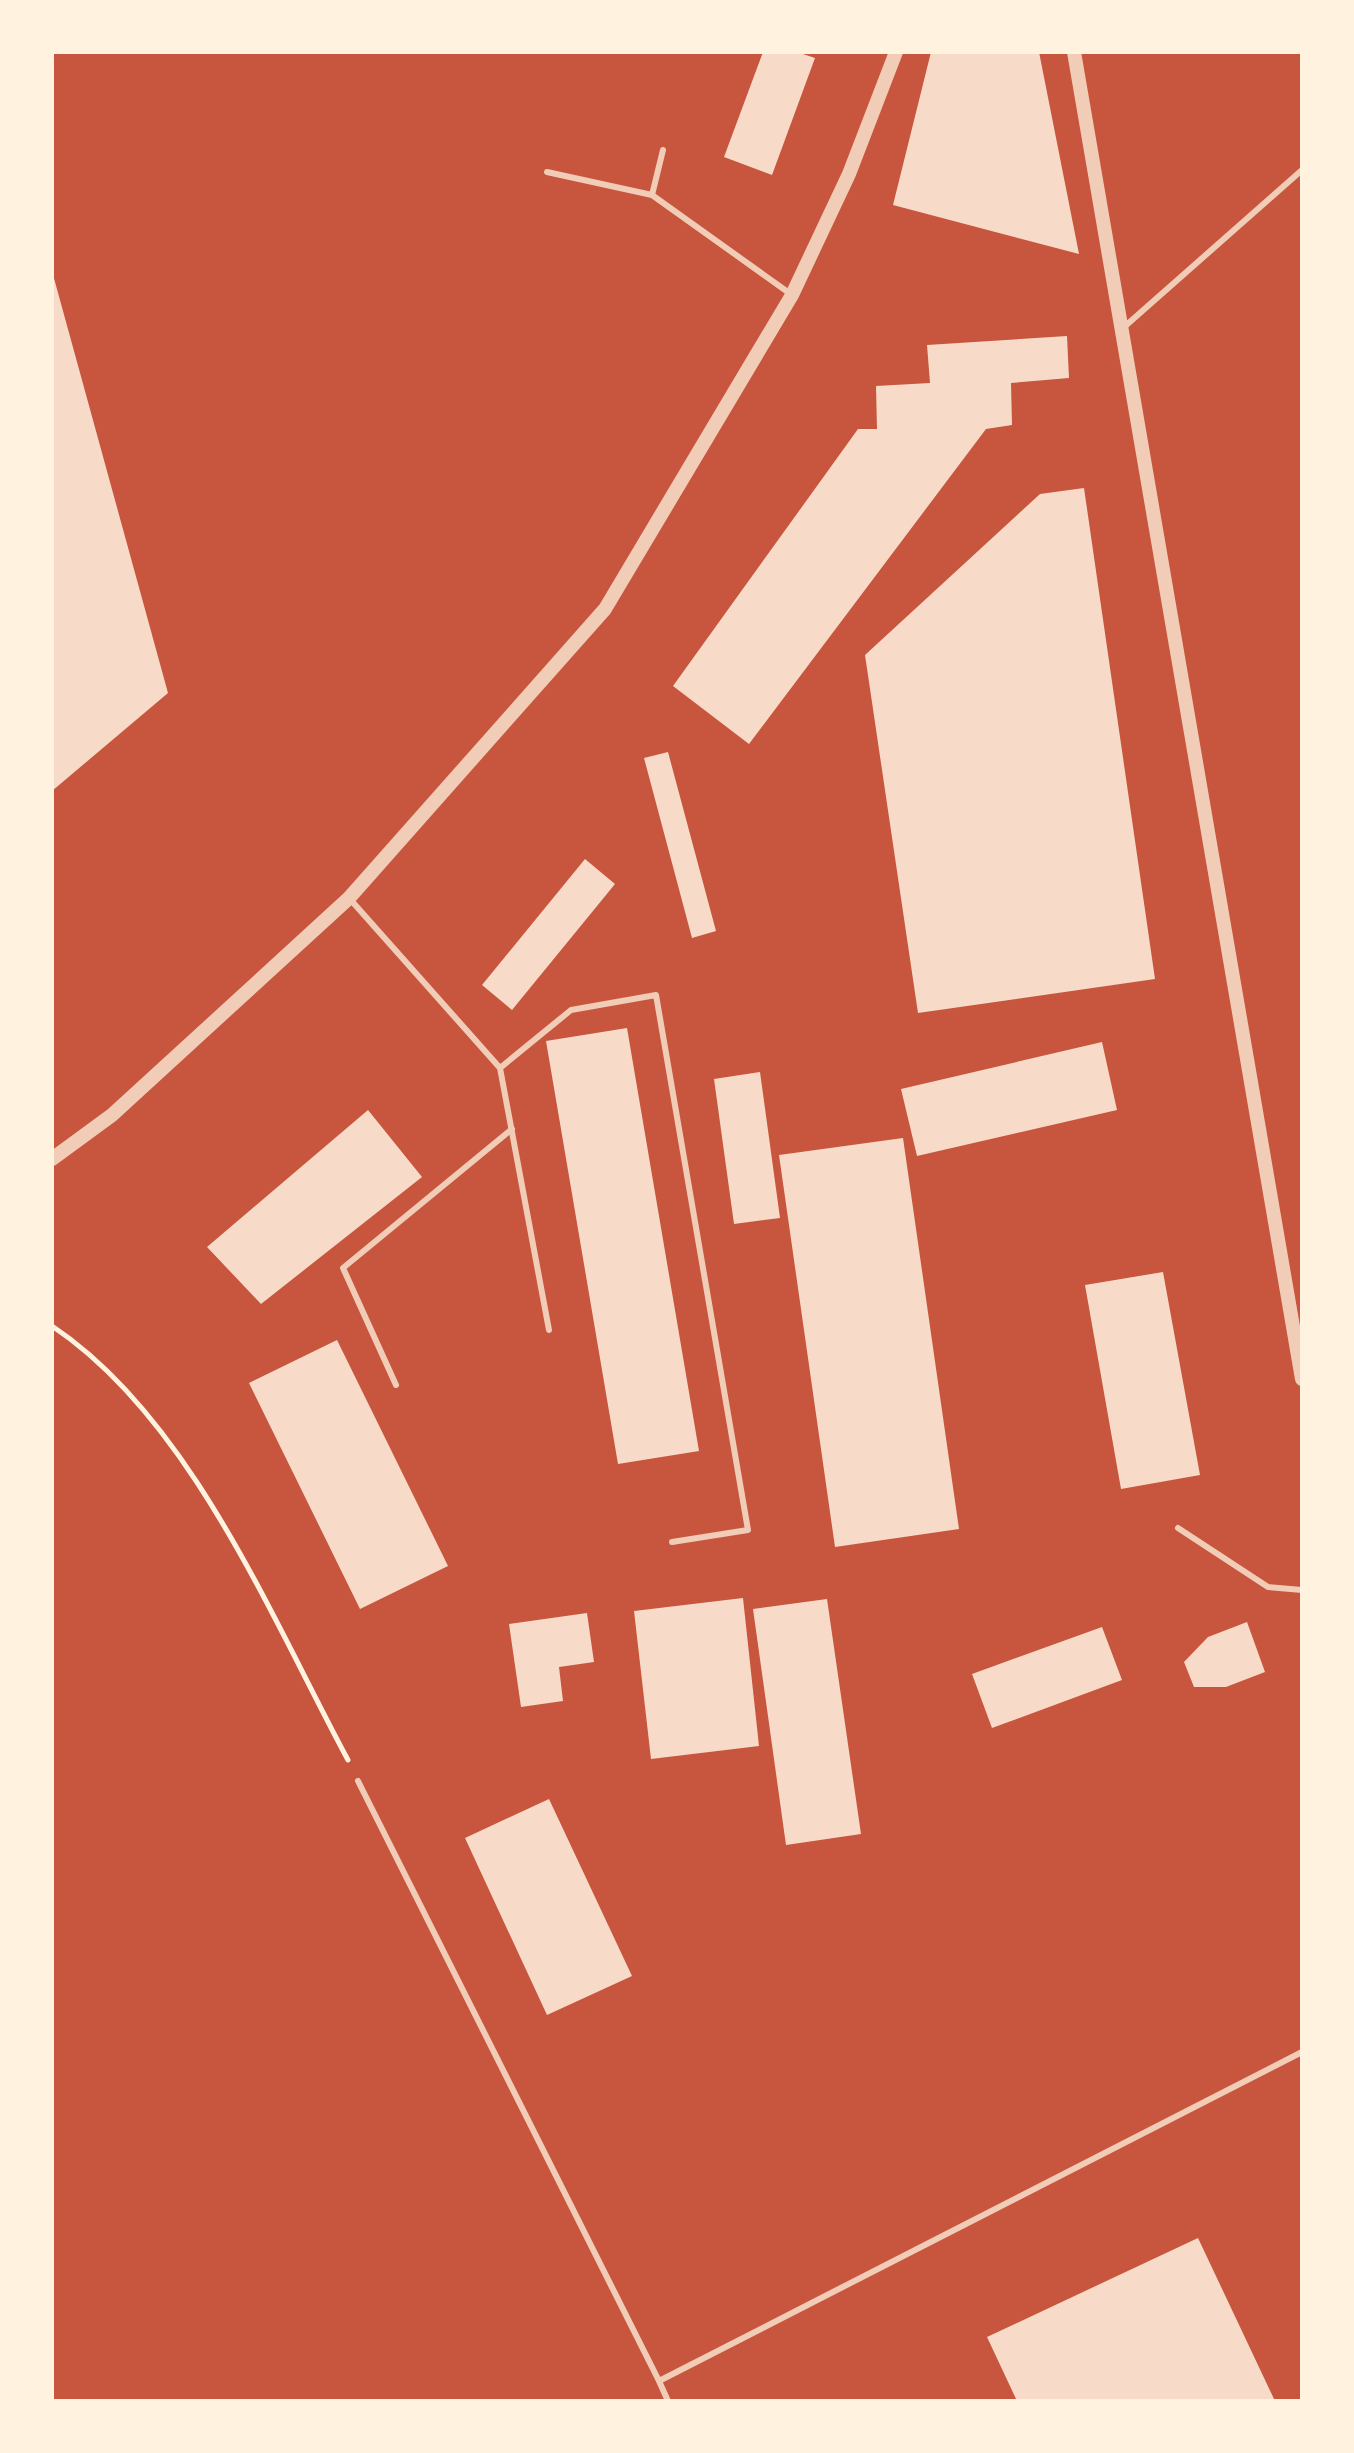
<svg xmlns="http://www.w3.org/2000/svg" width="1354" height="2453" viewBox="0 0 1354 2453" font-family="'Source Sans 3',sans-serif">
  <rect width="100%" height="100%" fill="#c8553d"/>
  <!-- building -->
  <path fill="#f7dbc8" d="M763,52H797L815,58L772,175L724,157Z
    M931,52H1039L1079,254L893,205Z
    M52,271L168,693L52,791Z
    M1067,336L1069,378L1011,383L1012,425L986,429L749,744L673,686L858,429H877L876,386L930,383L927,345Z
    M1084,488L1155,979L918,1013L865,655L1040,494Z
    M668,752L716,931L692,938L644,758Z
    M585,859L615,884L512,1010L482,985Z
    M627,1028L699,1451L618,1464L546,1041Z
    M1102,1042L1117,1110L917,1156L901,1089Z
    M760,1072L780,1218L734,1224L714,1079Z
    M368,1110L422,1177L261,1304L207,1247Z
    M903,1138L959,1529L835,1547L779,1155Z
    M1163,1272L1200,1475L1121,1489L1085,1285Z
    M337,1340L448,1566L360,1609L249,1383Z
    M743,1598L759,1746L651,1759L634,1611Z
    M827,1599L861,1834L786,1845L753,1609Z
    M587,1613L594,1662L559,1667L563,1701L521,1707L509,1624Z
    M1247,1622L1265,1672L1226,1687H1194L1184,1662L1208,1637Z
    M1102,1627L1122,1680L992,1728L972,1674Z
    M549,1799L632,1976L547,2015L465,1838Z
    M1198,2238L1275,2401H1017L987,2337Z"/>
  <g fill="none" stroke-linecap="round" stroke-linejoin="round">
    <!-- path -->
    <path stroke="#fff3e0" stroke-width="5" d="M52,1326C190,1418 271,1617 348,1760"/>
    <!-- service -->
    <path stroke="#f1ccb7" stroke-width="6" d="M547,172L652,195L792,295
      M652,195L663,150
      M1123,328L1302,170
      M349,898L500,1068L549,1330
      M500,1068L571,1010L656,995L748,1530L672,1542
      M396,1385L343,1268L512,1129
      M1178,1528L1268,1587L1302,1590
      M358,1781L659,2381
      M668,2401L659,2381L1302,2052"/>
    <!-- tertiary -->
    <path stroke="#f1ccb7" stroke-width="14" d="M1074,52L1302,1379
      M52,1159L112,1115L349,898L605,609L792,295L849,174L896,52"/>
  </g>
  <!-- border -->
  <rect width="1354" height="2453" fill="none" stroke="#fff3e0" stroke-width="108"/>
</svg>
